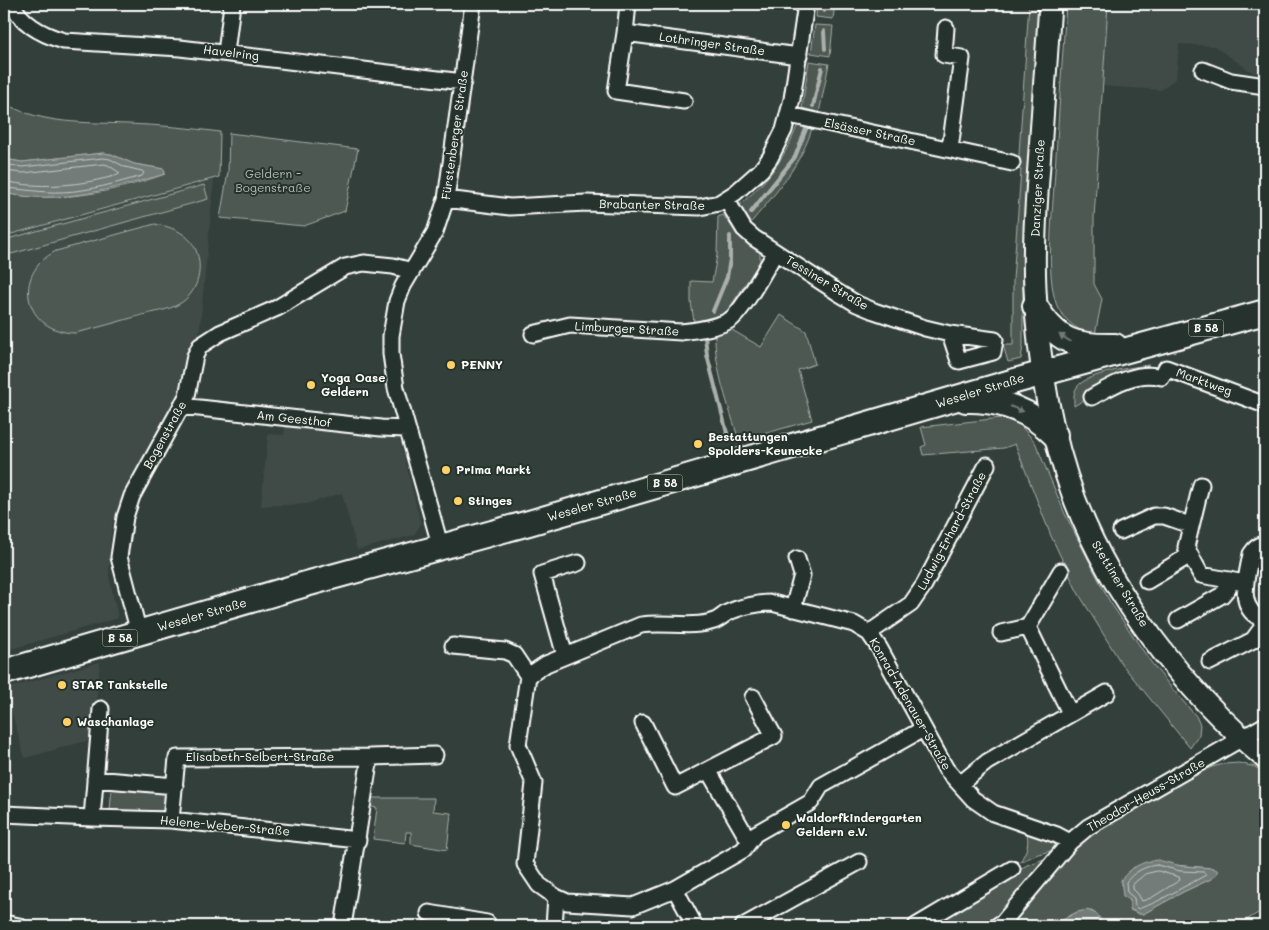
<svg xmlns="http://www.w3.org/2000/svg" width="1269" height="930" viewBox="0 0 1269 930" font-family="Mali,sans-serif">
  <rect width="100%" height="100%" fill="#333f3a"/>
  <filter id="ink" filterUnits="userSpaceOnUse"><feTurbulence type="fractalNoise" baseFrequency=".02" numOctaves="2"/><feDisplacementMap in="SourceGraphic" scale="10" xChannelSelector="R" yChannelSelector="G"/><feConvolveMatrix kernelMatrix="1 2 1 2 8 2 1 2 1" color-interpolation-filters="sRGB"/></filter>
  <g filter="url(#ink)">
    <!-- built -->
    <path fill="#404c47" d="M1108,4H1265V77L1252,72L1214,46L1179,44L1176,78L1161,90L1102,86Z
      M214,179L199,337L169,416L121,500L113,522L110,541L109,576L118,618L4,651V236Z
      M285,425L347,433L399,437L421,524L414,535L357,550L342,493L306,504L261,506L268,434L284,435Z
      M100,662L93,739L25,758L5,689Z"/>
    <!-- green -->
    <path fill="#4d5853" stroke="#a6aca9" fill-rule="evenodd" d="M817,4H835L833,19L816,17Z
      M1029,4H1041L1023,276V345L1021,359L1008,362L1003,345H1013V280L1021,170L1018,169Z
      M1066,4H1108L1094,218V284L1102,299L1095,335C1079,333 1061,318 1056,303C1046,274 1052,217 1054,186C1058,125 1062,64 1066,4Z
      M815,25L833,26L830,56L811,53Z
      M809,61L829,64L819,113L802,108Z
      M4,103C43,125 85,122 128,124C159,125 190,128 220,132L219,177L4,236V193C56,204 116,192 165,174L164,169L134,164L111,154L103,153L22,162L5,159Z
      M798,124L813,125C802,165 774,195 748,226L737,207C767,182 784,160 798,124Z
      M229,133L358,149L345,211L304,226L220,218L228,172Z
      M204,185L208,199L4,256V240Z
      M723,215L737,233L760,252V262L728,310L723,314L694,322L691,302V281L712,282L717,255L718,217Z
      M155,224C173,227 191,234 197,253C203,271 197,294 179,304C169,310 154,312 142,315C120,321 98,328 75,333C24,332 11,274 56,251Z
      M781,315L806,331L815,364L798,370L812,420L739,441C729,406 714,370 715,333L727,327L761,347Z
      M1149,365L1138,374L1116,380L1074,406C1074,399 1073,393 1077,387C1087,373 1133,367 1149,365Z
      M1001,418L1019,424L1035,442L1065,514L1110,602L1150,661L1174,691L1196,716L1200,725L1199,735L1190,748L1121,663L1077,591L1051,536L1015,444L1004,448L923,455L921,447L926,445L921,427Z
      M1239,763L1255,767L1265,773V909L1236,926H1102L1100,918L1092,911L1077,912L1051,926H1007L1071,848L1086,835L1155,795L1212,767L1224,764ZM1175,865L1213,868V878L1183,892L1143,914H1139L1130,910V900L1121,880L1134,867Z
      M112,784L167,789L165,815L110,811Z
      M369,798H434L433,811L451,813L447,850L411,844V832H406L405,843L373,839L377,808L368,806Z
      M1026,830L1052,840L1055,846V850L1038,854L1020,862C1027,850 1030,843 1026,830Z
      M1050,857L998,916L982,926H924L1027,865Z"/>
    <!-- water -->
    <path fill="#737b78" stroke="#abb0ae" d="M103,153L111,154L134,164L164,169L165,174C112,189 59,205 4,193V159L22,162Z
      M1158,860L1181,866L1213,868L1217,870L1218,872L1213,878L1183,892L1143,914H1139L1130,909V900L1123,896L1121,880C1130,868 1142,861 1158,860Z
      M1087,910L1097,914L1102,926H1051L1077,912Z"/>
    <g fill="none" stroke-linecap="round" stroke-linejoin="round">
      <!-- shore -->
      <path stroke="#c7cac9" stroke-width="1" d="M4,164L22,167L103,158L110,159L125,167L142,171L144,173L142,176C116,183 90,191 62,192C42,193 23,189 4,188
        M4,171L23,173L104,164L108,165L120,173L118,175C89,183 62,187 31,185C22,185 13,182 4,182
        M1157,865L1180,871L1204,872L1206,875L1154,903L1138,909L1135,906L1134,898L1127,892L1126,882C1134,872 1145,866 1157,865Z
        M1158,871L1179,877L1180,880L1151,898L1142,901L1138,894L1133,889V884L1145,874Z"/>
      <!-- stream -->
      <path stroke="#abb0ae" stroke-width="4" d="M824,11L825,4
        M824,31L825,49
        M813,106L822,68
        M751,212L795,157L806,129
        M713,311L727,277L730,259V236
        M705,337L707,355L728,437"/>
      <defs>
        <path id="street" d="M12,4C22,24 43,35 64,41L180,48L463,82
          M628,4L625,33L799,56
          M946,28L944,55L962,58L950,149
          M625,33L616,91L684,101
          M226,53L232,4
          M1203,70L1231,81L1265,86
          M789,115L1012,163
          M446,199L510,207L586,203L700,207L719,203L735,193L761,170L770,158L784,130L792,99L806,4
          M726,199L744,229L754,238L837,292L857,304L874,311L925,328L950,334L995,340L993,352L959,361L950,334
          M533,334L570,325L681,332C696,330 717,328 730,320C743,311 766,268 775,253
          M1092,397C1113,385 1137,370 1162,377L1166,368L1265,405
          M181,406L381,428L406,429
          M1201,485L1186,547L1201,575L1245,583
          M1121,531L1154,516H1164L1190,525
          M1265,544C1258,545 1255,548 1251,554C1247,577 1235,611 1265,620
          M441,548L396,388L391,354V336L397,301L403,286L435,232L446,199L473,4
          M1061,571L1028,627L1070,713
          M1147,581L1190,555
          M793,609L802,575L797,559
          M1178,620L1222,595L1228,588L1230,580
          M139,633L119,557L125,517L132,496L187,396L195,356L200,346L220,333L277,308L345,267L364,263L393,266L412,271
          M869,633L911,604L924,585L987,465
          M1001,633L1028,627
          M453,646L505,651L514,655L528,676
          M565,656L542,574L578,563
          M1210,662L1253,640L1261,629L1263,620
          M101,709L92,818L171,820L358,840
          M643,723L675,787L708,770
          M370,757L435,755
          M95,779L175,786
          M960,784L987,762L1107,693
          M4,814L92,818
          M171,820L177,758L370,757L343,926
          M749,841L708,770L774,736L753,697
          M675,889L743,850L755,834L811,802L821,786L923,729
          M429,913L487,923L489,926
          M4,923L19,926
          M554,926L556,897
          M695,926L675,889L633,906L567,902L556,897L539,885L525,864L534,783L518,745L528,676L546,664L641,625C665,621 691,629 714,621C718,620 722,616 727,613C739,607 758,603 772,603L854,624L869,633L880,649L946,769L973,799L993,813L1057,835L1070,842
          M743,926L859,862
          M916,926L1012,869
          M997,926L1003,922L1070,842L1088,827L1265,725"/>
        <path id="secondary" d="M1050,4C1046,58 1043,111 1039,165C1036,206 1033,248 1035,289C1038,361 1050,433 1075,500C1113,598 1185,691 1265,758"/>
        <path id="primary" d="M1035,306C1057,342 1075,347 1115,346
          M966,400C1000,399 1031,411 1055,435
          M4,672L306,584L529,523L1015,381L1265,312"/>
      </defs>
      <!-- street casing -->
      <use href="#street" stroke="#fff" stroke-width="19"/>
      <!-- secondary casing -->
      <use href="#secondary" stroke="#fff" stroke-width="25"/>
      <!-- primary casing -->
      <use href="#primary" stroke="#fff" stroke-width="28"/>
      <!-- street -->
      <use href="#street" stroke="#26332d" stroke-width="15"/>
      <!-- secondary -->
      <use href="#secondary" stroke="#26332d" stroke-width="21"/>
      <!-- primary -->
      <use href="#primary" stroke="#26332d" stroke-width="24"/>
    </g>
    <!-- one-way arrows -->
    <defs><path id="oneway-solid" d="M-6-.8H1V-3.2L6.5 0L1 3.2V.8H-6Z" transform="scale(1.25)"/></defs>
    <g fill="#727a76">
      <use href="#oneway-solid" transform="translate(1065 338) rotate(-148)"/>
      <use href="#oneway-solid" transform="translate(1017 409) rotate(22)"/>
    </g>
  </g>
  <!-- markers -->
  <g fill="#ffd166" stroke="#26332d" stroke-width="2">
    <circle cx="451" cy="365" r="5"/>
    <circle cx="311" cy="385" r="5"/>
    <circle cx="698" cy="444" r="5"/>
    <circle cx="446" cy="470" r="5"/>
    <circle cx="458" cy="501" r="5"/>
    <circle cx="62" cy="685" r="5"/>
    <circle cx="67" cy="722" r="5"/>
    <circle cx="786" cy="825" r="5"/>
  </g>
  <g text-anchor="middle" stroke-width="4" stroke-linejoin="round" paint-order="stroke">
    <!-- shield labels -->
    <g fill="#26332d" stroke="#bec2c0" stroke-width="1">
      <rect x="1188.5" y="319.5" width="35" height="17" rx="4"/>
      <rect x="647.5" y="474.5" width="35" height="17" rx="4"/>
      <rect x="102.5" y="629.5" width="35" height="17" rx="4"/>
    </g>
    <g font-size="11" font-weight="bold" fill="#fff">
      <text x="1206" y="332">B 58</text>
      <text x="665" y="487">B 58</text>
      <text x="120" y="642">B 58</text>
    </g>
    <!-- street labels -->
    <g font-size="12" fill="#fff" stroke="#26332d">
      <text transform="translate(712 44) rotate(8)" y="4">Lothringer Straße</text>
      <text transform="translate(231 53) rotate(7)" y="4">Havelring</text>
      <text transform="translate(870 132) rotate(12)" y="4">Elsässer Straße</text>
      <text transform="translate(455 135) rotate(-82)" y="4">Fürstenberger Straße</text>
      <text transform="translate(1038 188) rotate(-87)" y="4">Danziger Straße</text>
      <text transform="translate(652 205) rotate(1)" y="4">Brabanter Straße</text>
      <text transform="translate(827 283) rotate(31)" y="4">Tessiner Straße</text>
      <text transform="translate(627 329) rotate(3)" y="4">Limburger Straße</text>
      <text transform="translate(1204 382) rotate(20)" y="4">Marktweg</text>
      <text transform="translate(980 391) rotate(-17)" y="4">Weseler Straße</text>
      <text transform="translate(294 419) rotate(6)" y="4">Am Geesthof</text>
      <text transform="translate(165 435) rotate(-61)" y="4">Bogenstraße</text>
      <text transform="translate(592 505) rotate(-16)" y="4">Weseler Straße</text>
      <text transform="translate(952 531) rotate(-62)" y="4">Ludwig-Erhard-Straße</text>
      <text transform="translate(1120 584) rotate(59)" y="4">Stettiner Straße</text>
      <text transform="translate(202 615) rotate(-16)" y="4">Weseler Straße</text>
      <text transform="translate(910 704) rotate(60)" y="4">Konrad-Adenauer-Straße</text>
      <text x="260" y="761">Elisabeth-Selbert-Straße</text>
      <text transform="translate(1146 795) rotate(-30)" y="4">Theodor-Heuss-Straße</text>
      <text transform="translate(225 826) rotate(5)" y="4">Helene-Weber-Straße</text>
    </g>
    <!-- park labels -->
    <g font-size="12" fill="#b8bcba" stroke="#26332d">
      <text x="273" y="178">Geldern -<tspan x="273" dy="14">Bogenstraße</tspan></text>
    </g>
    <!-- poi labels -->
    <g font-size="12" font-weight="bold" fill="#fff" stroke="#26332d" text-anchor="start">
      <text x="461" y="369">PENNY</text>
      <text x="321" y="382">Yoga Oase<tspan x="321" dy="14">Geldern</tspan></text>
      <text x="708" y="441">Bestattungen<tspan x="708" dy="14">Spolders-Keunecke</tspan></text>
      <text x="456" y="474">Prima Markt</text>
      <text x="468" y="505">Stinges</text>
      <text x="72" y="689">STAR Tankstelle</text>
      <text x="77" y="726">Waschanlage</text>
      <text x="796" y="822">Waldorfkindergarten<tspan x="796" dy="14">Geldern e.V.</tspan></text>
    </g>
  </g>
  <!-- margin -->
  <rect width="1269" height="930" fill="none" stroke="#26332d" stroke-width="20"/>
  <rect x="10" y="10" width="1249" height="910" fill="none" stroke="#fff" stroke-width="2" filter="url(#ink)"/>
</svg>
